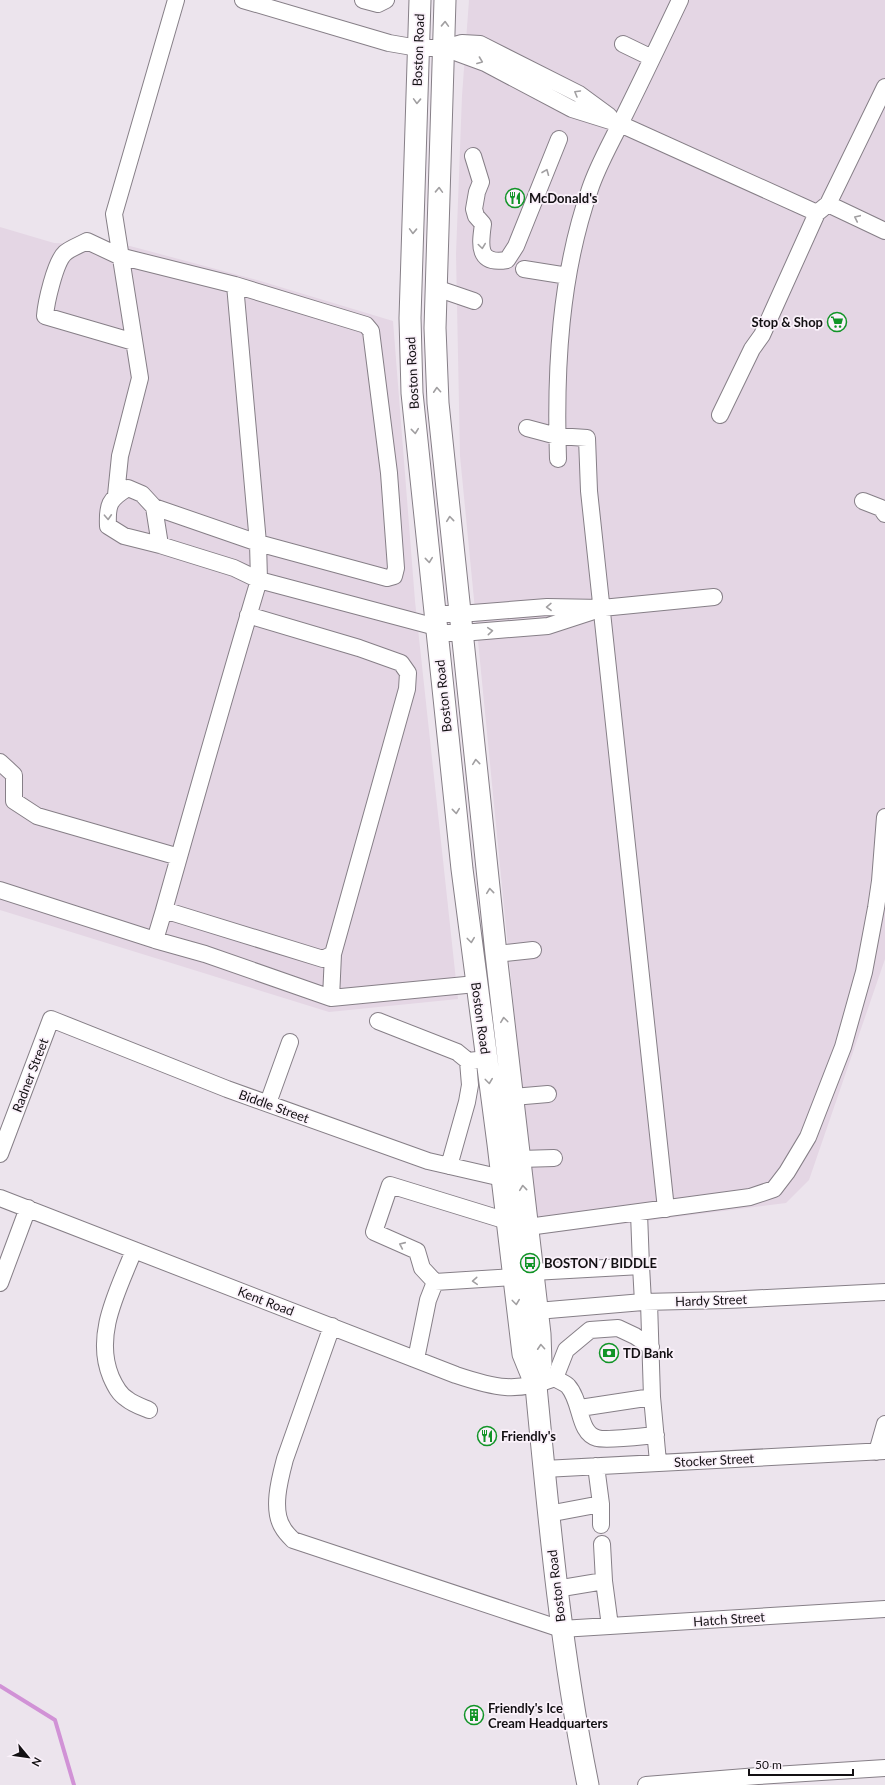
<svg xmlns="http://www.w3.org/2000/svg" width="885" height="1785" viewBox="0 0 885 1785" font-family="Lato,sans-serif">
  <rect width="100%" height="100%" fill="#ece4ed"/>
  <!-- built -->
  <path fill="#e4d6e4" d="M469,0H885V959L809,1180L786,1203L536,1235L460,456L456,254L462,96Z
    M0,227L54,243L130,246L257,280L393,321L415,601L458,999L329,1012L0,910Z"/>
  <g fill="none" stroke-linecap="round" stroke-linejoin="round">
    <!-- stream -->
    <path stroke="#d192d6" stroke-width="4" d="M0,1686L55,1720L74,1785"/>
    <defs>
      <path id="minor" d="M243,0L389,43L418,48H444L462,43L480,44L579,94L609,116
        M363,0L378,4L386,0
        M623,44L652,58
        M444,48L485,63L572,109L620,124L817,213L828,204L885,87
        M473,156L481,182L477,192L474,209L476,216L483,224C480,245 477,265 507,260L516,246L559,139
        M828,204L885,231
        M524,269L568,276
        M436,288L474,301
        M134,342L45,316C46,303 55,262 65,253C71,248 80,245 87,241L119,256L235,285
        M720,415L752,349L762,335L817,213
        M527,428L557,436L587,438L589,491L666,1209
        M558,459C555,369 560,275 590,189C598,165 611,143 622,120C642,80 661,40 680,0
        M116,495L120,456L140,378L114,214L176,0
        M863,501L881,508L885,514
        M154,507L258,543L387,578L394,576L396,568L389,473L371,331L366,325L235,285L258,543L259,580L436,627
        M160,545L154,507L142,494L128,488C109,499 107,505 108,526L124,536L160,545L234,568L259,580C226,690 195,800 164,910L323,959L333,954L407,689L408,673L401,663L359,648L248,615
        M435,614H460L547,607L602,608L714,597
        M437,633H462L548,626L591,612
        M0,762L14,775V801L37,816L179,857
        M0,890L155,940
        M164,910L155,940L205,954L331,998
        M333,954L331,998L476,984
        M496,954L533,950
        M378,1021L457,1052L468,1061
        M513,1097L548,1094
        M268,1103L290,1042
        M0,1154L51,1019L227,1089L428,1161L502,1178
        M520,1159L554,1158
        M449,1166L467,1102L470,1085L468,1061L487,1059
        M0,1198L456,1375C495,1388 516,1393 555,1378L566,1350L590,1330L618,1328L635,1336L651,1347
        M639,1213L641,1266
        M507,1221L390,1185L374,1232L417,1251L422,1268L435,1282L513,1277
        M528,1227L750,1197L774,1189L787,1172L808,1137L843,1047L864,972L876,908L880,881L885,817
        M134,1250C119,1289 93,1334 111,1377C115,1386 119,1394 127,1399C133,1404 142,1407 149,1410
        M533,1272L641,1266L643,1302
        M0,1283L28,1208
        M649,1302L652,1397L658,1462
        M537,1311L643,1302L727,1300L885,1292
        M332,1326L285,1459C280,1478 271,1510 283,1528C285,1532 289,1536 293,1540L561,1629L885,1609
        M416,1359L428,1300L435,1282
        M555,1378C559,1381 565,1383 568,1386C582,1402 578,1433 597,1438C606,1441 644,1436 656,1435
        M580,1408L652,1397
        M877,1452L885,1424
        M544,1469L885,1451
        M601,1504V1525
        M548,1514L601,1504L596,1466
        M602,1544L604,1581
        M556,1589L604,1581L610,1626
        M646,1785L758,1776L885,1768"/>
      <path id="major" d="M420,0L410,318L412,393L462,869L498,1144L523,1354L536,1386
        M445,0L435,328L438,403L496,954L540,1334L541,1363L536,1386C549,1521 561,1652 588,1785"/>
    </defs>
    <!-- minor casing -->
    <use href="#minor" stroke="#867f87" stroke-width="18"/>
    <!-- major casing -->
    <use href="#major" stroke="#867f87" stroke-width="23"/>
    <!-- minor -->
    <use href="#minor" stroke="#fff" stroke-width="16"/>
    <!-- major -->
    <use href="#major" stroke="#fff" stroke-width="21"/>
  </g>
  <!-- one-way arrows -->
  <defs><path id="oneway-chevron" d="M-2-3.5L2.5 0L-2 3.5" fill="none" stroke-width="1.6" stroke-linecap="round" stroke-linejoin="round"/></defs>
  <g stroke="#a19fa1">
    <use href="#oneway-chevron" transform="translate(445 24) rotate(-88)"/>
    <use href="#oneway-chevron" transform="translate(480 61) rotate(21)"/>
    <use href="#oneway-chevron" transform="translate(577 93) rotate(-150)"/>
    <use href="#oneway-chevron" transform="translate(417 101) rotate(92)"/>
    <use href="#oneway-chevron" transform="translate(546 172) rotate(-68)"/>
    <use href="#oneway-chevron" transform="translate(439 190) rotate(-88)"/>
    <use href="#oneway-chevron" transform="translate(857 218) rotate(-155)"/>
    <use href="#oneway-chevron" transform="translate(413 231) rotate(92)"/>
    <use href="#oneway-chevron" transform="translate(482 246) rotate(82)"/>
    <use href="#oneway-chevron" transform="translate(437 390) rotate(-94)"/>
    <use href="#oneway-chevron" transform="translate(415 431) rotate(84)"/>
    <use href="#oneway-chevron" transform="translate(108 517) rotate(87)"/>
    <use href="#oneway-chevron" transform="translate(450 519) rotate(-96)"/>
    <use href="#oneway-chevron" transform="translate(429 560) rotate(84)"/>
    <use href="#oneway-chevron" transform="translate(549 607) rotate(179)"/>
    <use href="#oneway-chevron" transform="translate(490 631) rotate(-5)"/>
    <use href="#oneway-chevron" transform="translate(476 762) rotate(-96)"/>
    <use href="#oneway-chevron" transform="translate(456 811) rotate(84)"/>
    <use href="#oneway-chevron" transform="translate(490 891) rotate(-96)"/>
    <use href="#oneway-chevron" transform="translate(471 940) rotate(83)"/>
    <use href="#oneway-chevron" transform="translate(504 1020) rotate(-97)"/>
    <use href="#oneway-chevron" transform="translate(489 1081) rotate(83)"/>
    <use href="#oneway-chevron" transform="translate(523 1188) rotate(-96)"/>
    <use href="#oneway-chevron" transform="translate(402 1245) rotate(-156)"/>
    <use href="#oneway-chevron" transform="translate(475 1281) rotate(176)"/>
    <use href="#oneway-chevron" transform="translate(516 1302) rotate(83)"/>
    <use href="#oneway-chevron" transform="translate(541 1347) rotate(-94)"/>
  </g>
  <!-- icons -->
  <defs>
    <symbol id="restaurant-ring" viewBox="-11 -11 22 22"><circle r="9.5" fill="#faf1fa" stroke="#119427" stroke-width="1.5"/><path d="M-5-6h1v4h1v-4h1v4h1v-4h1v5L-1.5 .5V6h-2V.5L-5-1ZM5-6V6H3V1.5H1.5Q1.5-4 5-6Z" fill="#119427"/></symbol>
    <symbol id="supermarket-ring" viewBox="-11 -11 22 22"><circle r="9.5" fill="#faf1fa" stroke="#119427" stroke-width="1.5"/><path d="M-6-5.5h2.5l.6 2H6L4.5 2H-2.5L-4.4-4H-6ZM-1.5 3.2a1.3 1.3 0 1 0 .1 0ZM3 3.2a1.3 1.3 0 1 0 .1 0Z" fill="#119427"/></symbol>
    <symbol id="bus-ring" viewBox="-11 -11 22 22"><circle r="9.5" fill="#faf1fa" stroke="#119427" stroke-width="1.5"/><path d="M-5-6H5V4H4V6H2V4H-2V6H-4V4H-5ZM-3.5-4V0h7V-4ZM-3.5 1.2v1.5H-2V1.2ZM2 1.2v1.5H3.5V1.2Z" fill="#119427"/></symbol>
    <symbol id="bank-ring" viewBox="-11 -11 22 22"><circle r="9.5" fill="#faf1fa" stroke="#119427" stroke-width="1.5"/><path d="M-6-4H6V4H-6ZM0-2.3a2.3 2.3 0 1 0 0 4.6a2.3 2.3 0 1 0 0-4.6Z" fill="#119427"/></symbol>
    <symbol id="building-ring" viewBox="-11 -11 22 22"><circle r="9.5" fill="#faf1fa" stroke="#119427" stroke-width="1.5"/><path d="M-4-6H4V6H1V3H-1V6H-4ZM-2.5-4.3h1.7v1.8h-1.7ZM.8-4.3h1.7v1.8H.8ZM-2.5-1h1.7V.8h-1.7ZM.8-1h1.7V.8H.8Z" fill="#119427"/></symbol>
  </defs>
  <g fill-rule="evenodd">
    <use href="#restaurant-ring" x="504" y="187" width="22" height="22"/>
    <use href="#supermarket-ring" x="826" y="311" width="22" height="22"/>
    <use href="#bus-ring" x="519" y="1252" width="22" height="22"/>
    <use href="#bank-ring" x="598" y="1342" width="22" height="22"/>
    <use href="#restaurant-ring" x="476" y="1425" width="22" height="22"/>
    <use href="#building-ring" x="463" y="1704" width="22" height="22"/>
  </g>
  <g text-anchor="middle" stroke-width="3.5" stroke-linejoin="round" paint-order="stroke">
    <!-- street labels -->
    <g font-size="13" fill="#131013" stroke="#faf1fa">
      <text transform="translate(418 50) rotate(-88)" y="5">Boston Road</text>
      <text transform="translate(412 373) rotate(-93)" y="5">Boston Road</text>
      <text transform="translate(443 696) rotate(-96)" y="5">Boston Road</text>
      <text transform="translate(481 1018) rotate(82)" y="5">Boston Road</text>
      <text transform="translate(30 1075) rotate(-69)" y="5">Radner Street</text>
      <text transform="translate(274 1106) rotate(20)" y="5">Biddle Street</text>
      <text transform="translate(711 1300) rotate(-2)" y="5">Hardy Street</text>
      <text transform="translate(266 1301) rotate(21)" y="5">Kent Road</text>
      <text transform="translate(714 1460) rotate(-3)" y="5">Stocker Street</text>
      <text transform="translate(556 1586) rotate(-97)" y="5">Boston Road</text>
      <text transform="translate(729 1619) rotate(-4)" y="5">Hatch Street</text>
    </g>
    <!-- poi labels -->
    <g font-size="13" font-weight="bold" fill="#131013" stroke="#faf1fa" text-anchor="start">
      <text x="529" y="203">McDonald's</text>
      <text x="823" y="327" text-anchor="end">Stop &amp; Shop</text>
      <text x="544" y="1268">BOSTON / BIDDLE</text>
      <text x="623" y="1358">TD Bank</text>
      <text x="501" y="1441">Friendly's</text>
      <text x="488" y="1713">Friendly's Ice<tspan x="488" dy="15">Cream Headquarters</tspan></text>
    </g>
  </g>
  <!-- north arrow -->
  <g transform="translate(28 1757) rotate(119)" stroke="#faf1fa" stroke-width="3" paint-order="stroke">
  <path d="M0-3L7 15L0 10L-7 15Z" fill="#131013"/>
  <text y="-6" font-size="11" font-weight="bold" text-anchor="middle" fill="#131013">N</text>
  </g>
  <!-- scale -->
  <path d="M749 1769v6h104v-6" fill="none" stroke="#131013" stroke-width="2"/>
  <text x="755" y="1769" font-size="12" fill="#131013" stroke="#faf1fa" stroke-width="3" paint-order="stroke">50 m</text>
</svg>
